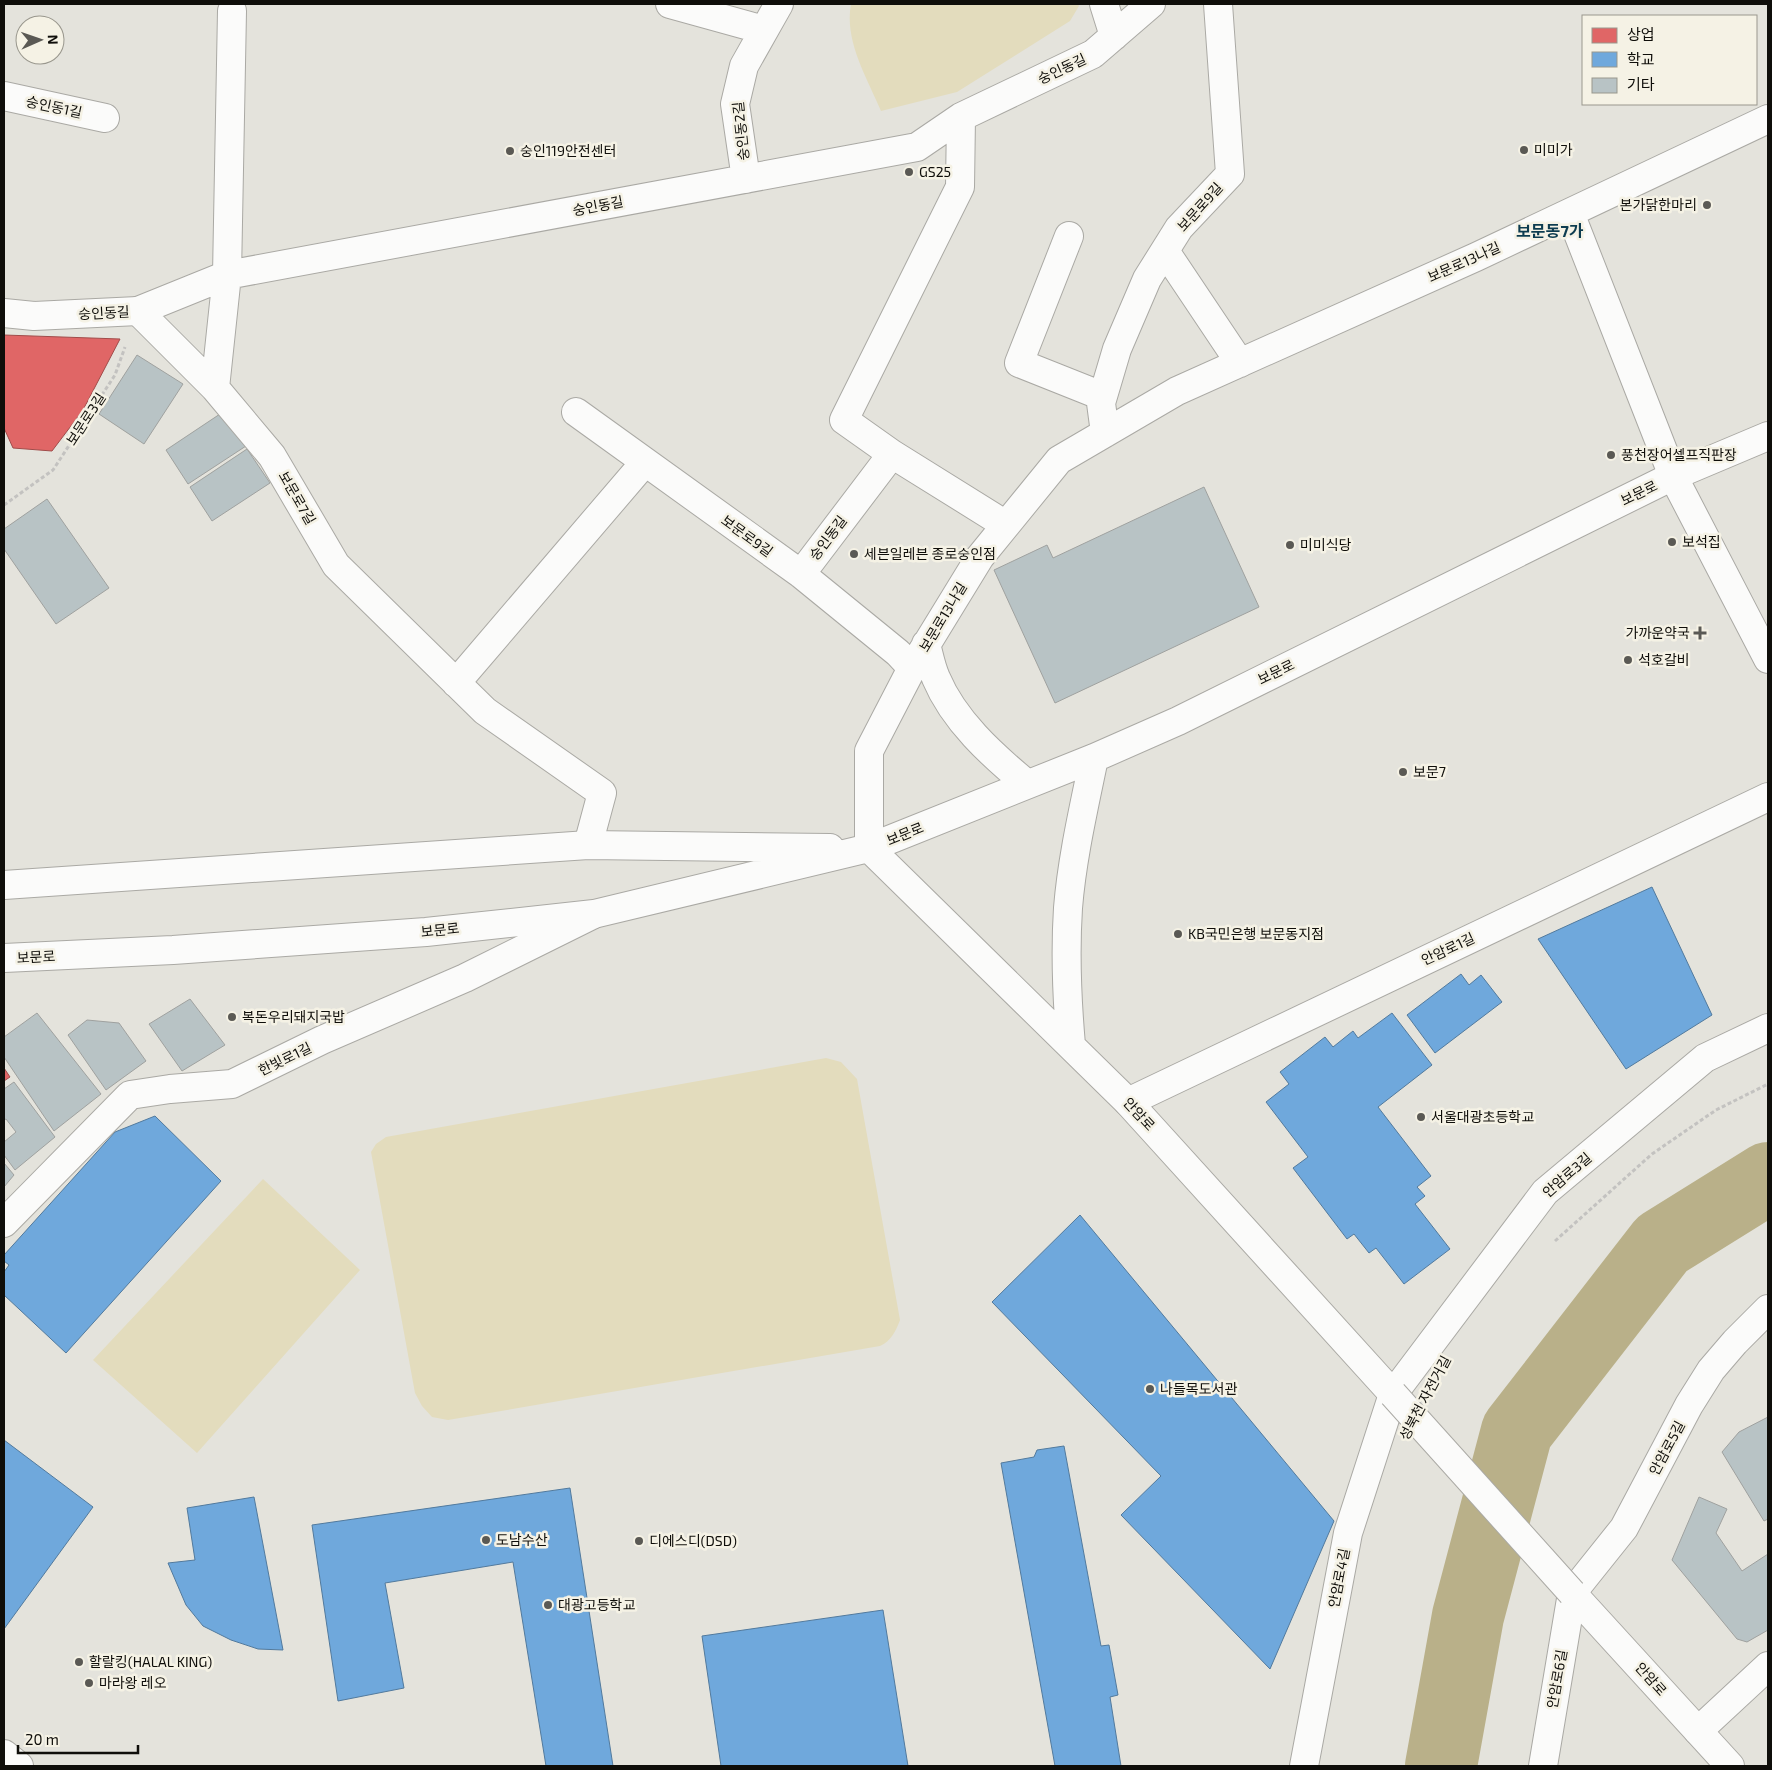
<svg xmlns="http://www.w3.org/2000/svg" width="1772" height="1770" viewBox="0 0 1772 1770" font-family="'Exo 2','Noto Sans KR',sans-serif">
  <rect width="100%" height="100%" fill="#e4e3dc"/>
  <!-- green -->
  <path fill="#e3dcbd" d="M851,4H1078L1079,6L1070,21L957,92L881,111C867,78 844,41 851,4Z
    M826,1058L841,1062L857,1079L900,1320C896,1331 891,1341 880,1346L448,1420L432,1417L422,1406L415,1393L371,1152L376,1144L386,1137Z
    M263,1179L360,1270L197,1453L93,1360Z"/>
  <!-- shops -->
  <path fill="#e06666" stroke="#a14c4a" d="M4,335L120,339L83,410L52,451L13,448L4,428Z
    M4,1068L10,1077L4,1081Z"/>
  <!-- schools -->
  <path fill="#6fa8dc" stroke="#527a9d" d="M1652,887L1712,1015L1626,1069L1538,939Z
    M1461,974L1469,985L1481,975L1502,1002L1435,1053L1407,1015Z
    M1392,1013L1432,1065L1378,1107L1431,1176L1417,1187L1425,1196L1415,1204L1450,1249L1404,1284L1376,1248L1369,1253L1354,1234L1347,1239L1293,1168L1308,1157L1266,1102L1289,1084L1280,1072L1325,1037L1333,1047L1353,1031L1358,1038Z
    M155,1116L221,1181L66,1353L4,1295V1272L9,1265L4,1261V1255L115,1132Z
    M1080,1215L1334,1521L1270,1669L1121,1515L1161,1476L992,1302Z
    M4,1440L93,1507L4,1629Z
    M1064,1446L1101,1646L1109,1645L1118,1695L1110,1697L1121,1766H1055L1001,1463L1034,1457L1037,1450Z
    M570,1488L613,1766H546L513,1562L385,1583L404,1688L338,1701L312,1525Z
    M254,1497L283,1650L258,1649L231,1640L203,1626L186,1605L168,1563L195,1560L187,1508Z
    M883,1610L908,1766H721L702,1636Z"/>
  <g fill="none" stroke-linecap="round" stroke-linejoin="round">
    <!-- river -->
    <path stroke="#b9b089" stroke-width="72" d="M1441,1766L1468,1616L1517,1431L1662,1244L1768,1178"/>
  </g>
  <!-- building -->
  <path fill="#b8c3c5" stroke="#9fa19f" d="M137,355L183,384L144,444L99,414Z
    M223,412L246,446L188,484L166,450Z
    M247,449L270,483L212,521L190,487Z
    M1204,487L1259,607L1055,703L994,570L1047,545L1053,558Z
    M47,499L109,588L56,624L4,549V529Z
    M190,999L225,1045L182,1071L149,1024Z
    M37,1013L101,1094L54,1131L4,1057V1037Z
    M87,1020L119,1023L146,1061L106,1090L68,1035Z
    M14,1082L55,1137L15,1170L4,1155V1142L16,1132L6,1119L4,1120V1089Z
    M4,1163L14,1175L4,1187Z
    M1768,1417V1519L1764,1521L1722,1452L1739,1432Z
    M1699,1497L1727,1509L1716,1533L1742,1571L1768,1554V1630L1747,1642L1737,1639L1672,1560Z"/>
  <g fill="none" stroke-linecap="round" stroke-linejoin="round">
    <defs>
      <path id="minor" d="M670,4L764,30
        M1104,4L1114,36
        M4,96L105,118
        M746,179L735,104L744,66L779,4
        M1570,213L1673,476L1768,659
        M1069,236L1019,363L1102,396
        M1165,251L1240,363
        M215,388L227,275L232,11
        M576,412L801,574L898,653L912,668
        M1105,433L1101,403L1117,349L1147,279L1179,228L1230,174L1218,4
        M892,454L1006,525
        M801,574L892,454L844,420L960,187L961,117
        M926,644C929,655 931,667 936,678C954,721 992,755 1027,784
        M456,683L645,462
        M588,845L602,793L485,711L336,565L272,456L215,388L138,311L227,275L917,147L961,117L1093,54L1151,4
        M869,848V751L912,668L980,557L1059,460L1177,391L1476,257L1768,119
        M1128,1102L1768,797
        M4,1223L130,1095L170,1089L232,1084L322,1040L465,978L592,915
        M1698,1731L1768,1666
        M1304,1766L1348,1533L1393,1394L1545,1192L1705,1058L1768,1028
        M1543,1766L1572,1593"/>
      <path id="tertiary" d="M4,313L34,316L138,311
        M4,1754L19,1766"/>
      <path id="secondary" d="M1572,1593L1624,1528L1689,1405L1711,1370L1735,1342L1768,1309"/>
      <path id="primary" d="M869,848L1128,1102L1393,1394
        M4,885L588,845L830,848
        M4,958L173,950L426,932L594,914L869,848L1094,758L1178,721L1673,476L1768,436
        M1071,1045C1067,1000 1065,954 1068,908C1072,858 1084,807 1094,758
        M1572,1593L1730,1766"/>
    </defs>
    <!-- minor casing -->
    <use href="#minor" stroke="#aaa9a4" stroke-width="30"/>
    <!-- tertiary casing -->
    <use href="#tertiary" stroke="#aaa9a4" stroke-width="30"/>
    <!-- secondary casing -->
    <use href="#secondary" stroke="#aaa9a4" stroke-width="30"/>
    <!-- primary casing -->
    <use href="#primary" stroke="#aaa9a4" stroke-width="30"/>
    <!-- path -->
    <path stroke="#c3c2c0" stroke-width="3" stroke-dasharray="4 2.5" stroke-linecap="butt" d="M4,505L53,470L115,375L125,347
      M1555,1241L1652,1154L1716,1110L1768,1084"/>
    <!-- minor -->
    <use href="#minor" stroke="#fbfbfa" stroke-width="28"/>
    <!-- tertiary -->
    <use href="#tertiary" stroke="#fbfbfa" stroke-width="28"/>
    <!-- secondary -->
    <use href="#secondary" stroke="#fbfbfa" stroke-width="28"/>
    <!-- primary -->
    <use href="#primary" stroke="#fbfbfa" stroke-width="28"/>
    <defs>
      <path id="primary-bridge" d="M1393,1394L1572,1593"/>
    </defs>
    <!-- primary-bridge casing -->
    <use href="#primary-bridge" stroke="#aaa9a4" stroke-width="30" stroke-linecap="butt"/>
    <!-- primary-bridge -->
    <use href="#primary-bridge" stroke="#fbfbfa" stroke-width="28"/>
  </g>
  <!-- markers -->
  <g fill="#5a5954" stroke="#f5f2e5" stroke-width="2">
    <circle cx="1524" cy="150" r="5"/>
    <circle cx="510" cy="151" r="5"/>
    <circle cx="909" cy="172" r="5"/>
    <circle cx="1707" cy="205" r="5"/>
    <circle cx="1611" cy="455" r="5"/>
    <circle cx="1672" cy="542" r="5"/>
    <circle cx="1290" cy="545" r="5"/>
    <circle cx="854" cy="554" r="5"/>
    <path d="M1697.5 625.5h5v5h5v5h-5v5h-5v-5h-5v-5h5z"/>
    <circle cx="1628" cy="660" r="5"/>
    <circle cx="1403" cy="772" r="5"/>
    <circle cx="1178" cy="934" r="5"/>
    <circle cx="232" cy="1017" r="5"/>
    <circle cx="1421" cy="1117" r="5"/>
    <circle cx="1150" cy="1389" r="5"/>
    <circle cx="486" cy="1540" r="5"/>
    <circle cx="639" cy="1541" r="5"/>
    <circle cx="548" cy="1605" r="5"/>
    <circle cx="79" cy="1662" r="5"/>
    <circle cx="89" cy="1683" r="5"/>
  </g>
  <g text-anchor="middle" stroke-width="5" stroke-linejoin="round" paint-order="stroke">
    <!-- street labels -->
    <g font-size="14" fill="#0f0e0a" stroke="#f5f2e5">
      <text transform="translate(1062 69) rotate(-25)" y="5">숭인동길</text>
      <text transform="translate(54 107) rotate(12)" y="5">숭인동1길</text>
      <text transform="translate(741 131) rotate(-96)" y="5">숭인동2길</text>
      <text transform="translate(598 206) rotate(-11)" y="5">숭인동길</text>
      <text transform="translate(1200 207) rotate(-48)" y="5">보문로9길</text>
      <text transform="translate(1464 262) rotate(-24)" y="5">보문로13나길</text>
      <text transform="translate(104 313) rotate(-3)" y="5">숭인동길</text>
      <text transform="translate(86 419) rotate(-57)" y="5">보문로3길</text>
      <text transform="translate(1639 493) rotate(-26)" y="5">보문로</text>
      <text transform="translate(297 498) rotate(60)" y="5">보문로7길</text>
      <text transform="translate(747 536) rotate(36)" y="5">보문로9길</text>
      <text transform="translate(828 538) rotate(-53)" y="5">숭인동길</text>
      <text transform="translate(943 617) rotate(-59)" y="5">보문로13나길</text>
      <text transform="translate(1276 672) rotate(-26)" y="5">보문로</text>
      <text transform="translate(905 834) rotate(-22)" y="5">보문로</text>
      <text transform="translate(440 930) rotate(-6)" y="5">보문로</text>
      <text transform="translate(1448 949) rotate(-25)" y="5">안암로1길</text>
      <text transform="translate(36 957) rotate(-3)" y="5">보문로</text>
      <text transform="translate(285 1059) rotate(-26)" y="5">한빛로1길</text>
      <text transform="translate(1139 1114) rotate(47)" y="5">안암로</text>
      <text transform="translate(1567 1175) rotate(-41)" y="5">안암로3길</text>
      <text transform="translate(1425 1398) rotate(-62)" y="5">성북천 자전거길</text>
      <text transform="translate(1667 1448) rotate(-62)" y="5">안암로5길</text>
      <text transform="translate(1339 1578) rotate(-79)" y="5">안암로4길</text>
      <text transform="translate(1557 1679) rotate(-80)" y="5">안암로6길</text>
      <text transform="translate(1651 1679) rotate(48)" y="5">안암로</text>
    </g>
    <!-- poi labels -->
    <g font-size="14" fill="#0f0e0a" stroke="#f5f2e5" text-anchor="start">
      <text x="1534" y="155">미미가</text>
      <text x="520" y="156">숭인119안전센터</text>
      <text x="919" y="177">GS25</text>
      <text x="1697" y="210" text-anchor="end">본가닭한마리</text>
      <text x="1621" y="460">풍천장어셀프직판장</text>
      <text x="1682" y="547">보석집</text>
      <text x="1300" y="550">미미식당</text>
      <text x="864" y="559">세븐일레븐 종로숭인점</text>
      <text x="1690" y="638" text-anchor="end">가까운약국</text>
      <text x="1638" y="665">석호갈비</text>
      <text x="1413" y="777">보문7</text>
      <text x="1188" y="939">KB국민은행 보문동지점</text>
      <text x="242" y="1022">복돈우리돼지국밥</text>
      <text x="1431" y="1122">서울대광초등학교</text>
      <text x="1160" y="1394">나들목도서관</text>
      <text x="496" y="1545">도남수산</text>
      <text x="649" y="1546">디에스디(DSD)</text>
      <text x="558" y="1610">대광고등학교</text>
      <text x="89" y="1667">할랄킹(HALAL KING)</text>
      <text x="99" y="1688">마라왕 레오</text>
    </g>
    <!-- quarter labels -->
    <g font-size="16" font-weight="bold" fill="#0d3c50" stroke="#f5f2e5">
      <text x="1550" y="237">보문동7가</text>
    </g>
  </g>
  <!-- border -->
  <rect width="1772" height="1770" fill="none" stroke="#0f0e0a" stroke-width="10"/>
  <!-- legend -->
  <rect x="1582" y="15" width="175" height="90" fill="#f5f2e5" stroke="#99978d"/>
  <rect x="1592" y="28" width="25" height="15" fill="#e06666" stroke="#99978d"/>
  <text x="1627" y="40" font-size="15" fill="#0f0e0a">상업</text>
  <rect x="1592" y="52" width="25" height="15" fill="#6fa8dc" stroke="#99978d"/>
  <text x="1627" y="65" font-size="15" fill="#0f0e0a">학교</text>
  <rect x="1592" y="78" width="25" height="15" fill="#b8c3c5" stroke="#99978d"/>
  <text x="1627" y="90" font-size="15" fill="#0f0e0a">기타</text>
  <!-- north arrow -->
  <g transform="translate(40 40) rotate(88)"><circle r="24" fill="#f5f2e5" stroke="#99978d"/>
  <path d="M0-4L9 19L0 12L-9 19Z" fill="#5a5954"/>
  <text y="-8" font-size="14" font-weight="bold" text-anchor="middle" fill="#0f0e0a">N</text>
  </g>
  <!-- scale -->
  <path d="M18 1745v8h120v-8" fill="none" stroke="#0f0e0a" stroke-width="2.5"/>
  <text x="25" y="1745" font-size="15" fill="#0f0e0a" stroke="#f5f2e5" stroke-width="4" paint-order="stroke">20 m</text>
</svg>
